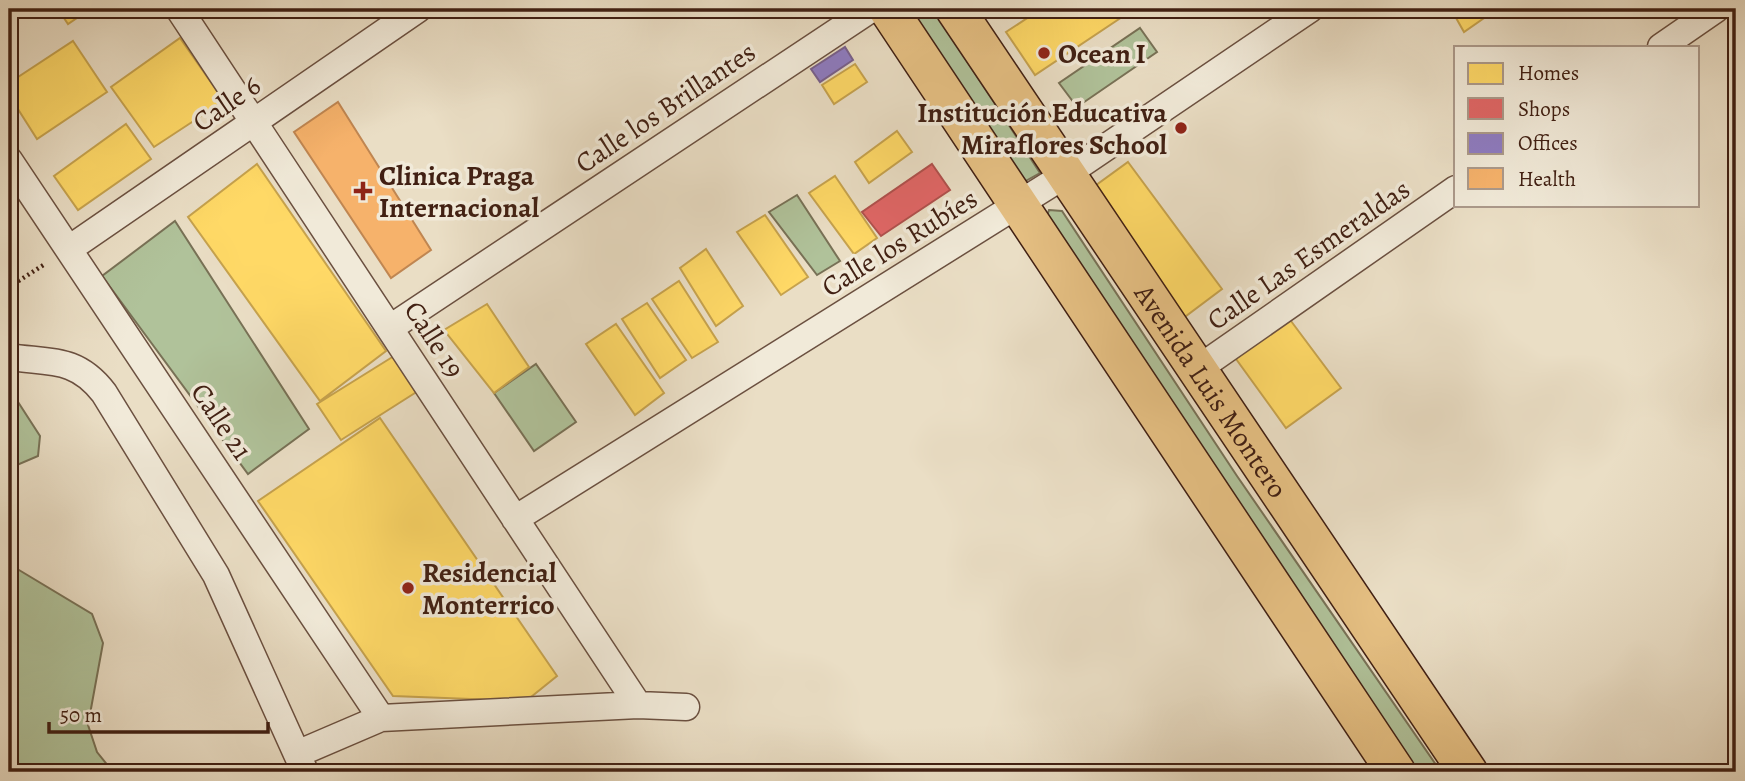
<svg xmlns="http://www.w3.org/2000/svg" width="1745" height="781" viewBox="0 0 1745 781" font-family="Alegreya,serif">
  <rect width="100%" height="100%" fill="#eadec5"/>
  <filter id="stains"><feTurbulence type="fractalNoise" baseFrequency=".00286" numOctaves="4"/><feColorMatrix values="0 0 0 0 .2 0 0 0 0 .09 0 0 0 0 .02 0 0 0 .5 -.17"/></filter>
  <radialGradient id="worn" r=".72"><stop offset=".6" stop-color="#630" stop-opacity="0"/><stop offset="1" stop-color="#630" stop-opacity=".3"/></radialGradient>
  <!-- green -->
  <path fill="#b0c29a" stroke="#787156" stroke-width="2" d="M905,9H933L1040,173L1022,183Z
    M1140,28L1157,52L1077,107L1059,83Z
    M797,195L840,261L817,275L769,212Z
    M1049,210L1062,211L1237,476L1441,772H1408L1044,225Z
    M175,221L309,429L248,474L102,276Z
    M536,364L576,422L534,451L494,393Z
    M9,388L40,436L38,456L10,468Z
    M9,564L92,614L103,643L88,725L97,752L113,772H9Z"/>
  <!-- homes -->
  <path fill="#ffd966" stroke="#c6a24d" stroke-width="2" d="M58,9H90L68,24Z
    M1041,9H1134L1035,75L1006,32Z
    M1451,9H1497L1464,32Z
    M180,38L224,101L154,147L111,87Z
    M73,41L107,92L37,139L9,95V83Z
    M855,64L867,82L834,104L822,85Z
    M126,124L151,159L78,210L54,176Z
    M897,131L912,152L869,183L855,162Z
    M1128,162L1222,289L1182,319L1088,191Z
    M257,164L386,351L320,401L188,217Z
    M835,176L877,238L854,254L809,193Z
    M765,215L808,277L781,295L737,232Z
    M706,249L743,306L716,326L680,268Z
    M679,281L718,342L692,358L652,299Z
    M647,303L686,360L660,378L622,319Z
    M487,304L529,367L494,393L444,330Z
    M1285,313L1341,388L1286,428L1231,352Z
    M616,324L664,393L635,415L586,344Z
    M394,356L418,391L341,440L317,404Z
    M380,418L557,676L526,701L393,696L258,501Z"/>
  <!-- shops -->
  <path fill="#e06666" stroke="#b0514d" stroke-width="2" d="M932,164L950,190L881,236L862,212Z"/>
  <!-- offices -->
  <path fill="#8e7cc3" stroke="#77608e" stroke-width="2" d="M845,47L853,60L820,82L811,69Z"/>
  <!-- health -->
  <path fill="#f6b26b" stroke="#c08651" stroke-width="2" d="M338,102L431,250L391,278L294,132Z"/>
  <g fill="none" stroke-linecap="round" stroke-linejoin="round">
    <defs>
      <path id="street" d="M179,9L638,705
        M1661,47L1716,9
        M9,160L381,718
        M69,249L418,9
        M390,328L871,9
        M9,357C48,363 76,356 104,393L216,575L305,772
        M1195,371L1456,189
        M515,519L1065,175L1310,9
        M297,754L381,718L638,705L686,707"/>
      <g id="primary">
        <path d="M888,9L1396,772"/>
        <path id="s1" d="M955,9L1468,772"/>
      </g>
    </defs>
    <!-- street casing -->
    <use href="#street" stroke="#6b5040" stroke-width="29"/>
    <!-- primary casing -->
    <use href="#primary" stroke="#412013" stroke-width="41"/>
    <!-- path -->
    <path stroke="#412013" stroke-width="4.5" stroke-dasharray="2 3.5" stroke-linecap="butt" d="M9,287L45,264"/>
    <!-- street -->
    <use href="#street" stroke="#f1ead9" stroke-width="26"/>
    <!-- primary -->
    <use href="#primary" stroke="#e5bf82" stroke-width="38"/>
  </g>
  <!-- markers -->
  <g fill="#8f2418" stroke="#f1ead9" stroke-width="2.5">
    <circle cx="1044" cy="53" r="7"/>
    <circle cx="1181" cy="128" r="7"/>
    <path d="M359.5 180.5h7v7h7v7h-7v7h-7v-7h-7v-7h7z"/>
    <circle cx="408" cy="588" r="7"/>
  </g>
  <g text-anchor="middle" stroke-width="7" stroke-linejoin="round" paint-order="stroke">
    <!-- poi labels -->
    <g font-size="28" font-weight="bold" fill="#412013" stroke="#f1ead9" text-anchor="start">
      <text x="1058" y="63">Ocean I</text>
      <text x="1167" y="122" text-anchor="end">Institución Educativa<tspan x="1167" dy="32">Miraflores School</tspan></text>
      <text x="379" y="185">Clinica Praga<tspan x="379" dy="32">Internacional</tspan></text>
      <text x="422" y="582">Residencial<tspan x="422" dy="32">Monterrico</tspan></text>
    </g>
    <!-- street labels -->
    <g font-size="28" fill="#412013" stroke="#f1ead9">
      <text transform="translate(226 103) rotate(-35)" y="10">Calle 6</text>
      <text transform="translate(665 107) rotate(-34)" y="10">Calle los Brillantes</text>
      <text transform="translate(899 242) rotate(-32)" y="10">Calle los Rubíes</text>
      <text transform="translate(1308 254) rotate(-35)" y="10">Calle Las Esmeraldas</text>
      <text transform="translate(435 339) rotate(57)" y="10">Calle 19</text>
      <text dy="10" stroke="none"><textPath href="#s1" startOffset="460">Avenida Luis Montero</textPath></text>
      <text transform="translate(222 421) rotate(56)" y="10">Calle 21</text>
    </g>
  </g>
  <!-- margin -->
  <rect width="1745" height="781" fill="none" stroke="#eadec5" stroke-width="35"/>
  <rect x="10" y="10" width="1724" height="760" fill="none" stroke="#412013" stroke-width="3.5"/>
  <rect x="18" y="18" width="1710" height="746" fill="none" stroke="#412013" stroke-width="2"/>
  <!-- legend -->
  <rect x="1454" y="46" width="245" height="161" fill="#f1ead9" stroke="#ab998a" stroke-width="2"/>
  <rect x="1468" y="63" width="35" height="21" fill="#ffd966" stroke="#ab998a" stroke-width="2"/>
  <text x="1518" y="80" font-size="21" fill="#412013">Homes</text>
  <rect x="1468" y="98" width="35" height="21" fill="#e06666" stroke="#ab998a" stroke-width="2"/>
  <text x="1518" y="116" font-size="21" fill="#412013">Shops</text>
  <rect x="1468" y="133" width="35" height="21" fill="#8e7cc3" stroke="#ab998a" stroke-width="2"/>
  <text x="1518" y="150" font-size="21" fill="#412013">Offices</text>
  <rect x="1468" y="168" width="35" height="21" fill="#f6b26b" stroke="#ab998a" stroke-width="2"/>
  <text x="1518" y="186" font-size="21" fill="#412013">Health</text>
  <!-- scale -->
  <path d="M49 722v10h219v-10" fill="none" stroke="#412013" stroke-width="3.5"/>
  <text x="60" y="722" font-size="21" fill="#412013" stroke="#f1ead9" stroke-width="5" paint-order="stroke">50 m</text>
  <rect width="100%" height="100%" filter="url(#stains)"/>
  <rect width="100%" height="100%" fill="url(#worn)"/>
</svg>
